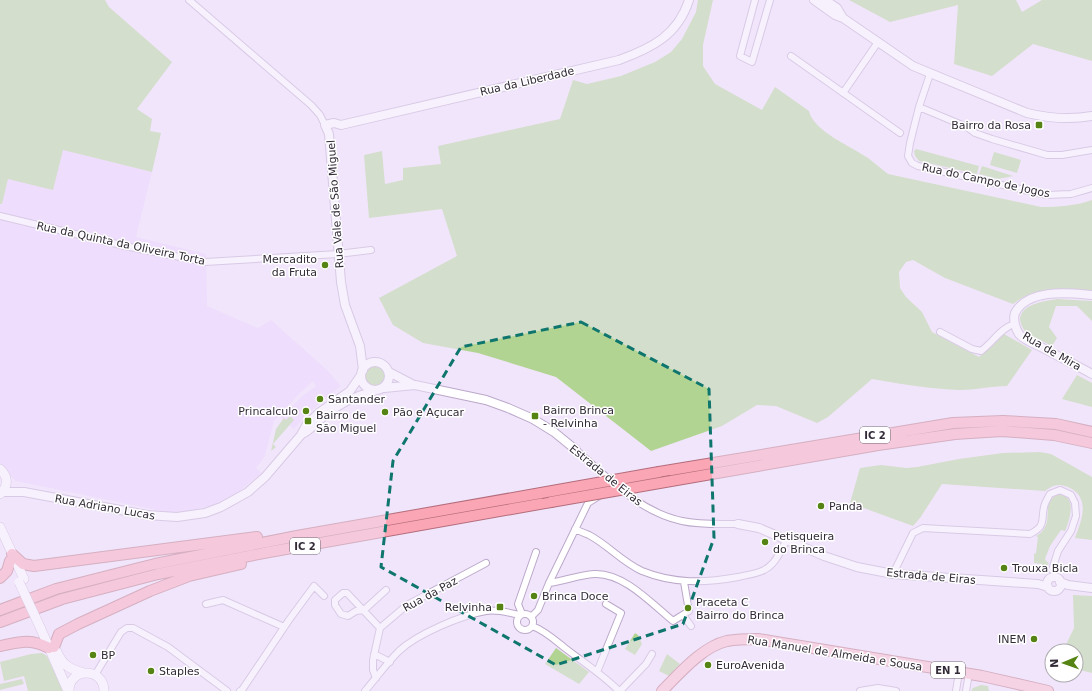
<svg xmlns="http://www.w3.org/2000/svg" width="1092" height="691" viewBox="0 0 1092 691" font-family="'DejaVu Sans',sans-serif">
  <rect width="100%" height="100%" fill="#f1e5fb"/>
  <!-- built -->
  <path fill="#ebd3fd" d="M63,150L152,172L136,237L206,254L207,306L258,328L271,320L327,370L341,386L312,410L294,429L281,418L301,397L316,386L313,381L298,395L274,421L265,456L256,468L262,473L238,492L218,504L176,514L16,481L0,467V204H2L8,179Z"/>
  <!-- green -->
  <path fill="#b2d492" d="M0,0H105L109,7L172,62L137,109L152,119L150,131L161,133L152,172L63,150L53,190L8,179L2,204H0Z
    M698,0H713L703,45V66L715,84L762,110L775,87L809,111C813,131 852,147 868,158C875,163 881,169 888,174L1041,207C1059,207 1075,206 1092,200V291C1063,289 1037,285 1013,304L945,278L913,260L906,262L899,272L900,288L906,297L922,312L932,332L979,357L1004,334L1032,350L1007,386C991,386 976,390 960,390C931,389 901,384 872,379L828,417L817,423L776,406L757,405L722,426L651,451L556,377L478,353L423,343L393,325L379,298L457,256L442,209L369,218L364,155L382,151L385,184L403,180V168L441,164L438,146L560,119L573,80L587,84L621,76L655,62L671,52L682,39L696,12Z
    M849,0H1016L1022,12L1042,0H1092V61L1033,44L992,76L954,64L958,5L890,22Z
    M916,149L979,166L977,174L919,161L915,156L914,151Z
    M994,152L1021,160L1017,173L990,165Z
    M982,166L1013,176L998,179L979,174Z
    M1057,299L1092,301V321L1077,306H1056L1049,327L1057,338L1052,346C1043,341 1032,337 1024,330C1022,327 1020,322 1020,318C1023,303 1046,301 1057,299Z
    M364 376a11 11 0 1 1 22 0a11 11 0 1 1-22 0Z
    M1077,375L1092,383V407L1062,399Z
    M290,416L294,420L273,444L276,447L271,451L276,429L284,418L286,420Z
    M1040,452L1051,454L1092,477V540L1075,538C1082,520 1091,497 1068,487C1058,483 1053,485 1045,491L942,484L920,518L913,526L850,503L860,468L881,465L906,468L917,467L959,459L1003,453Z
    M1057,495C1078,493 1070,520 1065,531L1061,530L1050,546L1045,559L1047,562L1049,563L1046,567L1042,569V564L1034,563V554L1036,553L1038,537L1036,536C1057,525 1039,502 1057,495Z
    M1073,595L1092,596V673L1076,669V651H1063L1074,628Z
    M635,633L638,635L642,644L635,655L625,649Z
    M556,648L589,672L579,684L545,664Z
    M42,653L47,656L63,691H28L24,676L4,681L0,662L31,654Z
    M667,654L680,664L669,676L659,671Z
    M22,679L24,684L0,690V684Z
    M981,685L988,686L989,691H971L973,688Z"/>
  <g fill="none" stroke-linecap="round" stroke-linejoin="round">
    <defs>
      <path id="minor" d="M189,0L311,105L320,115L325,125
        M755,0L740,56L752,62L770,0
        M791,56L900,133
        M930,74L919,107L910,143L908,156L912,163L918,166L1047,195L1071,194L1092,188
        M843,93L878,42
        M919,107L967,127L975,133L992,139L1047,155H1062L1092,150
        M0,216L125,246L205,262L338,254L371,250
        M940,332L972,349L981,351C992,343 1001,328 1014,324
        M576,450C607,477 639,512 682,521C700,525 719,524 738,524
        M575,529C579,531 584,533 589,535C608,545 622,562 642,571C674,584 705,583 738,577C746,575 757,574 764,570C776,564 781,550 787,539
        M893,574L913,533L923,528L1030,534C1046,526 1041,521 1044,507C1045,502 1048,498 1050,494L1060,490L1071,495L1075,503L1076,516L1071,531L1058,551L1052,570
        M549,583C564,581 579,575 594,574C623,572 652,604 673,621L689,611L684,582
        M206,604L223,600L284,627
        M517 622a8 8 0 1 1 16 0a8 8 0 1 1-16 0Z
        M522,614L518,604L536,552
        M683,615L691,626
        M531,617L538,610L549,583L588,503L599,496
        M532,626C544,630 555,640 565,648C583,662 603,675 619,691
        M380,628L347,593H343L335,600V605L341,614L348,616L356,611L364,610L386,590
        M374,654L390,662
        M597,672L621,613L606,604
        M95,675L121,632L127,628H133L168,647L227,691
        M376,678L373,670V660L380,628L407,605L486,563
        M240,691L242,690L289,620L314,586L324,596
        M365,691C376,678 387,663 399,651C417,634 462,615 486,611C497,609 509,613 520,615
        M620,691L646,664L652,654
        M860,691L878,688L896,691
        M956,691L959,672
        M966,691L969,673"/>
      <path id="tertiary" d="M814,0L835,15L843,18L913,66L1027,113C1048,118 1070,120 1092,116
        M825,0L837,8L843,18
        M1092,295C1069,293 1028,288 1015,313C1013,319 1015,328 1019,334C1024,340 1035,344 1043,348C1059,357 1076,365 1092,374
        M361 376a14 14 0 1 1 28 0a14 14 0 1 1-28 0Z
        M363,370L360,346L345,305L341,282L329,134L325,125L334,123L341,125L619,60C652,48 678,35 689,0
        M389,372L412,384
        M384,388L415,385L486,400L508,408L533,419L554,432L576,450
        M304,433C311,429 317,423 323,417C338,404 355,396 374,391
        M2,492H24L147,515L177,517L205,513L221,507L248,492L265,477L301,435L307,424L320,412L350,391L361,375
        M738,524L759,528L824,556L857,567L893,574L1038,584L1048,587
        M1047 584a7 7 0 1 1 14 0a7 7 0 1 1-14 0Z
        M1060,582L1068,585L1092,588"/>
      <path id="secondary" d="M0,469C9,477 8,487 0,494
        M0,527L24,579
        M40,627L68,691
        M57,652C63,666 70,669 84,673
        M69,691C69,667 104,667 104,691"/>
      <path id="primary" d="M662,691C679,674 703,646 727,641C738,639 748,639 758,639L982,676L1048,691"/>
      <path id="trunk" d="M659,472L953,423L1003,421L1056,424L1092,432
        M671,481L878,445L955,434L1002,431L1054,435L1092,443
        M12,554L23,564L34,566L257,537
        M0,578L7,571L10,561
        M0,610L56,589L155,564L297,536L541,493
        M0,622L62,599L158,574L269,552L551,502
        M0,646C20,642 30,638 49,648
        M54,647L59,634L78,624L150,591L189,576L241,564"/>
    </defs>
    <!-- minor casing -->
    <use href="#minor" stroke="#bba8ca" stroke-width="8"/>
    <!-- tertiary casing -->
    <use href="#tertiary" stroke="#bba8ca" stroke-width="10"/>
    <!-- secondary casing -->
    <use href="#secondary" stroke="#bba8ca" stroke-width="10"/>
    <!-- primary casing -->
    <use href="#primary" stroke="#b46d7c" stroke-width="12"/>
    <!-- trunk casing -->
    <use href="#trunk" stroke="#b46d7c" stroke-width="12"/>
    <!-- minor -->
    <use href="#minor" stroke="#fff" stroke-width="6"/>
    <!-- tertiary -->
    <use href="#tertiary" stroke="#fff" stroke-width="8"/>
    <!-- secondary -->
    <use href="#secondary" stroke="#fff" stroke-width="9"/>
    <!-- primary -->
    <use href="#primary" stroke="#fcbcc7" stroke-width="10"/>
    <!-- trunk -->
    <use href="#trunk" stroke="#fba6b4" stroke-width="10"/>
    <defs>
      <path id="secondary-bridge" d="M19,582L40,627"/>
      <path id="trunk-bridge" d="M541,493L659,472
        M551,502L671,481"/>
    </defs>
    <!-- secondary-bridge casing -->
    <use href="#secondary-bridge" stroke="#bba8ca" stroke-width="10" stroke-linecap="butt"/>
    <!-- trunk-bridge casing -->
    <use href="#trunk-bridge" stroke="#b46d7c" stroke-width="12" stroke-linecap="butt"/>
    <!-- secondary-bridge -->
    <use href="#secondary-bridge" stroke="#fff" stroke-width="9"/>
    <!-- trunk-bridge -->
    <use href="#trunk-bridge" stroke="#fba6b4" stroke-width="10"/>
  </g>
  <!-- marked area -->
  <path d="M0 0H1092V691H0ZM581,322L709,389L714,538L683,624L556,665L381,567L393,461L461,347Z" fill="#f1e5fb" fill-opacity=".55" fill-rule="evenodd"/>
  <path fill="none" stroke="#0f766e" stroke-width="3" stroke-dasharray="8 5" stroke-linejoin="round" d="M581,322L709,389L714,538L683,624L556,665L381,567L393,461L461,347Z"/>
  <!-- markers -->
  <g fill="#568414" stroke="#fff" stroke-width="1.5">
    <rect x="1035" y="121" width="8" height="8" rx="2"/>
    <circle cx="325" cy="265" r="4"/>
    <circle cx="320" cy="399" r="4"/>
    <circle cx="306" cy="411" r="4"/>
    <circle cx="385" cy="412" r="4"/>
    <rect x="531" y="412" width="8" height="8" rx="2"/>
    <rect x="304" y="417" width="8" height="8" rx="2"/>
    <circle cx="821" cy="506" r="4"/>
    <circle cx="765" cy="542" r="4"/>
    <circle cx="1004" cy="568" r="4"/>
    <circle cx="534" cy="596" r="4"/>
    <rect x="496" y="603" width="8" height="8" rx="2"/>
    <circle cx="688" cy="608" r="4"/>
    <circle cx="1034" cy="639" r="4"/>
    <circle cx="93" cy="655" r="4"/>
    <circle cx="708" cy="665" r="4"/>
    <circle cx="151" cy="671" r="4"/>
  </g>
  <g text-anchor="middle" stroke-width="3" stroke-linejoin="round" paint-order="stroke">
    <!-- shield labels -->
    <g fill="#fff" stroke="#706b74" stroke-width="1">
      <rect x="860" y="427" width="30" height="16" rx="3"/>
      <rect x="290" y="538" width="30" height="16" rx="3"/>
      <rect x="931" y="662" width="34" height="16" rx="3"/>
    </g>
    <g font-size="10" font-weight="bold" fill="#332b38">
      <text x="875" y="439">IC 2</text>
      <text x="305" y="550">IC 2</text>
      <text x="948" y="674">EN 1</text>
    </g>
    <!-- street labels -->
    <g font-size="11" fill="#332b38" stroke="#fff">
      <text transform="translate(527 81) rotate(-13)" y="4">Rua da Liberdade</text>
      <text transform="translate(986 180) rotate(12)" y="4">Rua do Campo de Jogos</text>
      <text transform="translate(335 204) rotate(-94)" y="4">Rua Vale de São Miguel</text>
      <text transform="translate(121 243) rotate(12)" y="4">Rua da Quinta da Oliveira Torta</text>
      <text transform="translate(1052 351) rotate(30)" y="4">Rua de Mira</text>
      <text transform="translate(606 475) rotate(39)" y="4">Estrada de Eiras</text>
      <text transform="translate(105 507) rotate(10)" y="4">Rua Adriano Lucas</text>
      <text transform="translate(931 576) rotate(5)" y="4">Estrada de Eiras</text>
      <text transform="translate(430 594) rotate(-29)" y="4">Rua da Paz</text>
      <text transform="translate(835 653) rotate(9)" y="4">Rua Manuel de Almeida e Sousa</text>
    </g>
    <!-- poi labels -->
    <g font-size="11" fill="#332b38" stroke="#fff" text-anchor="start">
      <text x="1031" y="129" text-anchor="end">Bairro da Rosa</text>
      <text x="317" y="263" text-anchor="end">Mercadito<tspan x="317" dy="13">da Fruta</tspan></text>
      <text x="328" y="403">Santander</text>
      <text x="543" y="414">Bairro Brinca<tspan x="543" dy="13">- Relvinha</tspan></text>
      <text x="298" y="415" text-anchor="end">Princalculo</text>
      <text x="393" y="416">Pão e Açucar</text>
      <text x="316" y="419">Bairro de<tspan x="316" dy="13">São Miguel</tspan></text>
      <text x="829" y="510">Panda</text>
      <text x="773" y="540">Petisqueira<tspan x="773" dy="13">do Brinca</tspan></text>
      <text x="1012" y="572">Trouxa Bicla</text>
      <text x="542" y="600">Brinca Doce</text>
      <text x="696" y="606">Praceta C<tspan x="696" dy="13">Bairro do Brinca</tspan></text>
      <text x="492" y="611" text-anchor="end">Relvinha</text>
      <text x="1026" y="643" text-anchor="end">INEM</text>
      <text x="101" y="659">BP</text>
      <text x="716" y="669">EuroAvenida</text>
      <text x="159" y="675">Staples</text>
    </g>
  </g>
  <!-- north arrow -->
  <g transform="translate(1064 663) rotate(268)"><circle r="19" fill="#ffffff" stroke="#adaaaf"/>
  <path d="M0-3L7 15L0 10L-7 15Z" fill="#568414"/>
  <text y="-6" font-size="11" font-weight="bold" text-anchor="middle" fill="#332b38">N</text>
  </g>
</svg>
